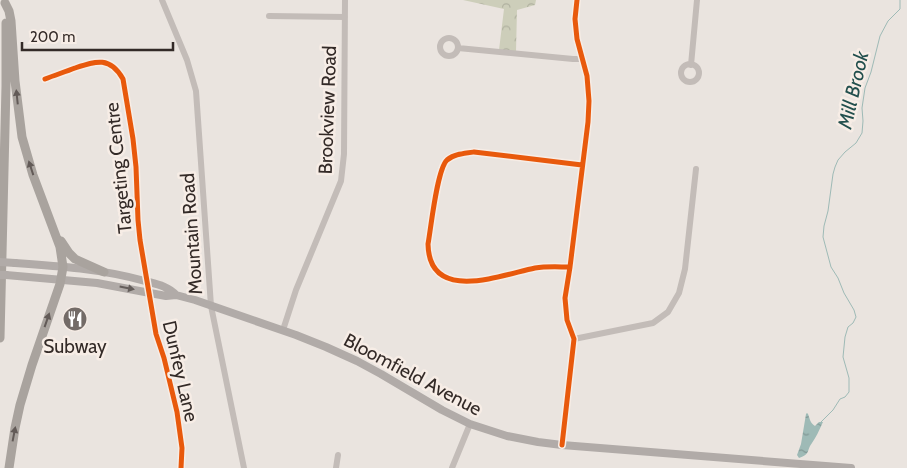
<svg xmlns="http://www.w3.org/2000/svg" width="907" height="468" viewBox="0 0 907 468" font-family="Cabin,sans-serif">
  <defs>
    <pattern id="park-crowns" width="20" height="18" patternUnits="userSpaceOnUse" patternTransform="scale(1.25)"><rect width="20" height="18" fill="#cdceba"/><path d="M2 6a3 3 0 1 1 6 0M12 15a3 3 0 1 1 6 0" fill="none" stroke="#b0b1a0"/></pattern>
    <pattern id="water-ripples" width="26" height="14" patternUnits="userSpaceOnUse" patternTransform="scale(1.25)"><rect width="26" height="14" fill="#9ebab6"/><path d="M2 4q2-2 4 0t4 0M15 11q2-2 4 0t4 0" fill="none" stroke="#819794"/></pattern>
  </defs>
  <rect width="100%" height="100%" fill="#eae4df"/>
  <!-- park -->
  <path fill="url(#park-crowns)" d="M463,0H536L535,5L517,10L516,52L499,50L504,9Z"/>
  <!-- water -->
  <path fill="url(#water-ripples)" d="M807,413L808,414C810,419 810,423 815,426L819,422H823L822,424C819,431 816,437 812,443C806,451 811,454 799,458L797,455L801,444L806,414Z"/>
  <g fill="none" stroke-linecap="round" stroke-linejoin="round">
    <!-- stream -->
    <path stroke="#9ebab6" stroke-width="1" d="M821,422L833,410L840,399L845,397L849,392V378L843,357L845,337L848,327L853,323L856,317L854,310L844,293L838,278L831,267L823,237L824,226L828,211L833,174L835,167L838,160L845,152L856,143L862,133L863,121L862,108L865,88L871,72L880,36L888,21L900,9V0"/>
    <!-- minor -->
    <path stroke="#c3bcb8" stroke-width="6" d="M162,0L187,60L196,91L211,306L244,468
      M269,16L345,17
      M440 47a9 9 0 1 1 18 0a9 9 0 1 1-18 0Z
      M458,48L573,59H582
      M681 73a9 9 0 1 1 18 0a9 9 0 1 1-18 0Z
      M691,65L697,0
      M45,79C55,75 65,72 75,68C96,61 110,56 123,79L133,139L136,167L138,220L140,240L156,334L164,358L177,412L182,448L181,468
      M570,267C559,267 547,266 535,268C501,275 429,304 428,244C431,228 437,169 447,160C454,154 465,153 474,152L582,165
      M283,330L296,290L341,181L344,154L345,0
      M574,339L653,323L668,312L679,293L685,269L696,169
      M562,445L574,339L567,320L565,298L570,267L588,122L589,101L587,76L577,39L575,19L577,0
      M336,468L338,455
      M452,468L470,424"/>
    <!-- major -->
    <path stroke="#b1aba8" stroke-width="8" d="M15,263C59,266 102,269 145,281C156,284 168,286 176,295
      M6,275L97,283L166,296L176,295L195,300L296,335L326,347L357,361L381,374L442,410L470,424L507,436L538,442L562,445L851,468"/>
    <!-- highway -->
    <path stroke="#a9a39e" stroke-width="9" d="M5,3L9,11L11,21L15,81L22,137L33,175L60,247L63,267L60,284L32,365L20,405L15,428L9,468
      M61,241L69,253L75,259L104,272
      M0,338L6,86V23"/>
    <!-- major-bridge -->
    <path stroke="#b1aba8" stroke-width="8" d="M0,262L15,263
      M0,275H6"/>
    <defs>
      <path id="cycleway" d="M45,79C55,75 65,72 75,68C96,61 110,56 123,79L133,139L136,167L138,220L140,240L156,334L164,358L177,412L182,448L181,468
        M570,267C559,267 547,266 535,268C501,275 429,304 428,244C431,228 437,169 447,160C454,154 465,153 474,152L582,165
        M562,445L574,339L567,320L565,298L570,267L588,122L589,101L587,76L577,39L575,19L577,0"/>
    </defs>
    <!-- cycleway casing -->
    <use href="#cycleway" stroke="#f7ede6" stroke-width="8"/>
    <!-- cycleway -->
    <use href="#cycleway" stroke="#e8590c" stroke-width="5"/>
  </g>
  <!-- one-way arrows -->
  <defs><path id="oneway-solid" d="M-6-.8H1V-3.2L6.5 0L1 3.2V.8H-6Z" transform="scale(1.25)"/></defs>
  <g fill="#625a57">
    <use href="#oneway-solid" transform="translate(17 97) rotate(-96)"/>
    <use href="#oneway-solid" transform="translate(31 168) rotate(-108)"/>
    <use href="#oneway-solid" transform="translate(47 320) rotate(-71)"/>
    <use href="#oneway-solid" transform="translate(14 434) rotate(-79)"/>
  </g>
  <use fill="#655e5b" href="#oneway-solid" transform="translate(127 288) rotate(11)"/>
  <!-- icons -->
  <defs>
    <symbol id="restaurant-disc" viewBox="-11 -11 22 22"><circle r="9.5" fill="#736b67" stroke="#f7ede6"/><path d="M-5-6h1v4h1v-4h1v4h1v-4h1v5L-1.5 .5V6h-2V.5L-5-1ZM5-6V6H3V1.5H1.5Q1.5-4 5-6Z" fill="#fff"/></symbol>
  </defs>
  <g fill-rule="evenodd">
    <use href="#restaurant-disc" x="61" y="305" width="28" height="28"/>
  </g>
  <g text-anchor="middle" stroke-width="5" stroke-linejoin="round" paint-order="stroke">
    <!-- street labels -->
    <g font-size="19" fill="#332a27" stroke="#f7ede6">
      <text transform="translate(327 110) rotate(-88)" y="7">Brookview Road</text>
      <text transform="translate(118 168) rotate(-96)" y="7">Targeting Centre</text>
      <text transform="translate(191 234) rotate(-94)" y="7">Mountain Road</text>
      <text transform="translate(181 371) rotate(77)" y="7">Dunfey Lane</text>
      <text transform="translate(413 374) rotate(28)" y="7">Bloomfield Avenue</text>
    </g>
    <!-- poi labels -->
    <g font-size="19" fill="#332a27" stroke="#f7ede6">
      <text x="75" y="353">Subway</text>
    </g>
    <!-- water labels -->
    <g font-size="20" font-style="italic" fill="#224f4d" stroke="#f7ede6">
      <text transform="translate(853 90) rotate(-77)" y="7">Mill Brook</text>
    </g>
  </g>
  <!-- scale -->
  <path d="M22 42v8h151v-8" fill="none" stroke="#332a27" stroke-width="2.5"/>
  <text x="30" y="42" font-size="15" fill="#332a27" stroke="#f7ede6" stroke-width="4" paint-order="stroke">200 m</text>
</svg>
